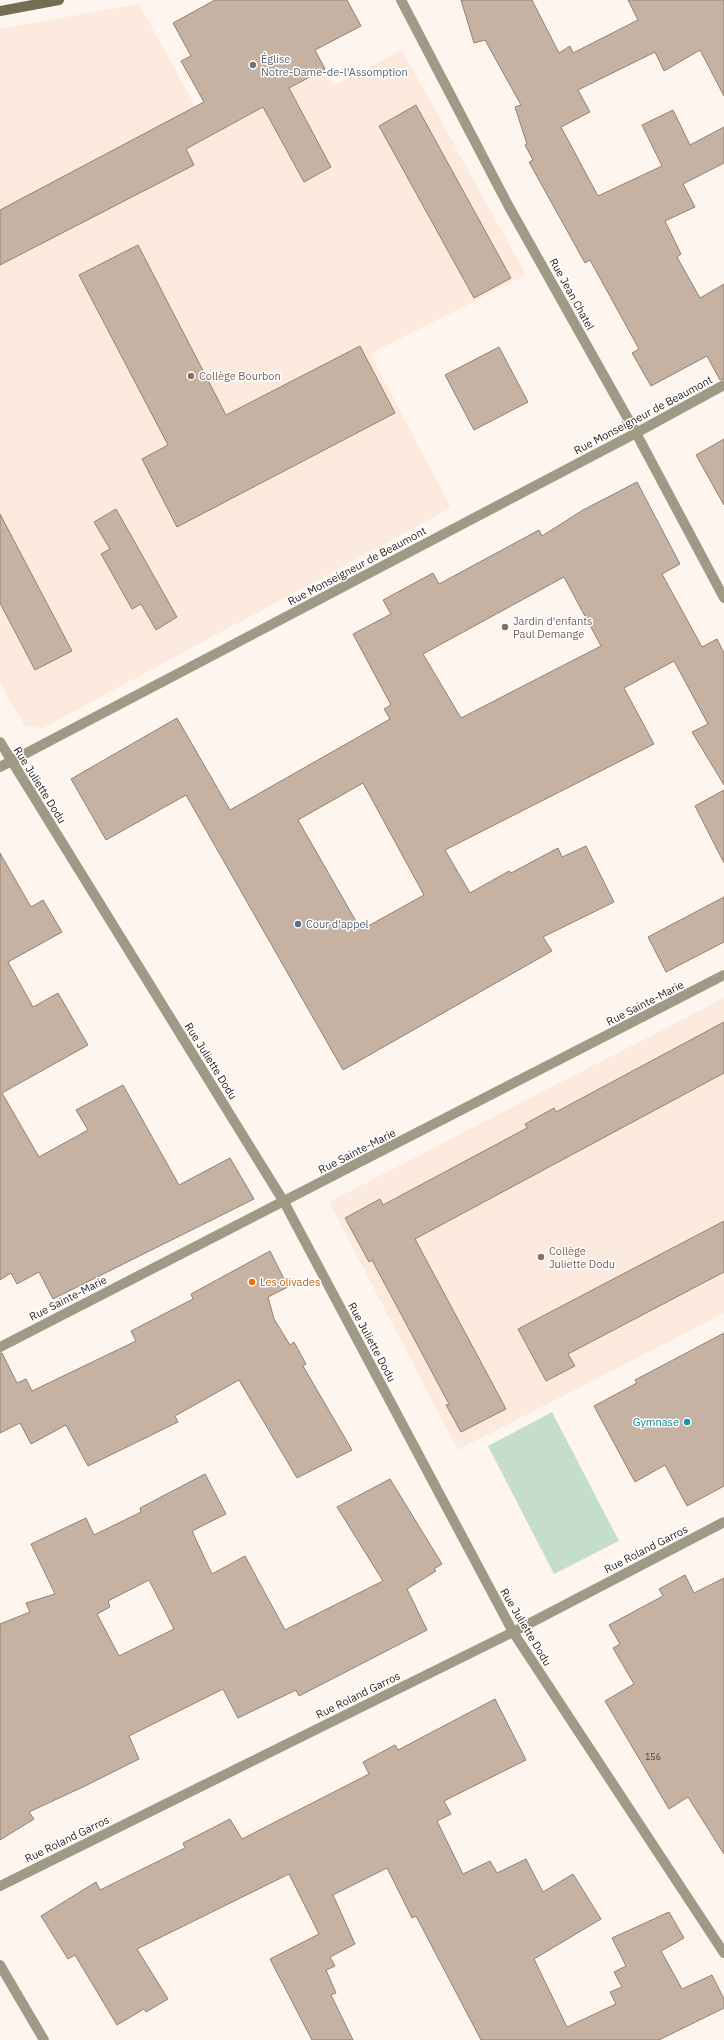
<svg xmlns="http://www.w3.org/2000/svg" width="724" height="2040" viewBox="0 0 724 2040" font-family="'IBM Plex Sans',sans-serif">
  <rect width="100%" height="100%" fill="#fef5ef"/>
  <!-- built -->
  <path fill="#fceade" d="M139,4L199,113L219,131L279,99L277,94L325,69L333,86L402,50L526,275L370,354L451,508L43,728L25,726L0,683V29Z
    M724,998V1313L458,1450L329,1202Z"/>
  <!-- green -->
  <path fill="#c5decb" d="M552,1412L619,1541L554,1574L488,1446Z"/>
  <!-- building -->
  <path fill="#c6b2a2" stroke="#948171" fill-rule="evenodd" d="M215,0H347L361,26L315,50L325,69L289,88L331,167L304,182L263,107L186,149L194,165L0,265V210L204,102L181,61L191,56L173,23Z
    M461,0H532L559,53L570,46L573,53L638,20L628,0H724V96L700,50L664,71L655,52L578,90L590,112L561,127L598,196L662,166L642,125L673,110L690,145L724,127V163L683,184L695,207L665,221L681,254L677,257L700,298L724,284V379L720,380L707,356L651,386L632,353L639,349L590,260L585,263L529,162L533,160L525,145L527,144L515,107L521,105L485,40L474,43Z
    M416,105L511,278L474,298L379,126Z
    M138,245L226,415L360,346L395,413L177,527L142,459L168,445L79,275Z
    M499,347L528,402L474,430L445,375Z
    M724,439V505L696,455Z
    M637,482L680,564L662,574L702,647L717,639L724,653V785L692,732L708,724L674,661L624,688L654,744L445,850L470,893L509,871L511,873L558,848L562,857L586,846L614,902L543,937L552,951L343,1070L186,795L106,840L71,779L177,718L230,810L390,719L384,709L391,705L353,634L391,614L383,600L433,573L439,584L539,530L542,536L583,510ZM564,577L601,646L461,718L423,654ZM363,783L424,895L361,930L298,820Z
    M116,509L177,617L156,630L141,604L132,609L101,554L110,549L94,522Z
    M0,514L72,651L35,670L0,603Z
    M724,790V863L695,806Z
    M0,853L31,907L43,900L62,932L8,962L33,1007L58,993L88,1045L2,1093L39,1157L88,1130L76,1110L123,1085L179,1185L230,1158L254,1199L53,1299L39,1272L17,1284L11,1273L0,1280Z
    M724,897V942L666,972L648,937Z
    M724,1022V1073L415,1239L506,1409L461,1432L446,1405L449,1404L372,1260L369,1262L345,1218L380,1199L383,1205L527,1128L525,1124L554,1108L556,1112Z
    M724,1221V1272L568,1354L575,1366L546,1381L518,1329Z
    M270,1251L288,1287L268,1297L274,1319L290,1345L294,1342L306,1364L303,1366L352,1450L297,1478L239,1380L175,1416L178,1422L88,1466L66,1425L31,1444L20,1423L0,1433V1353H2L17,1383L26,1379L32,1391L136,1341L131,1331L193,1299L191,1294Z
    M724,1333V1486L687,1506L665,1465L635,1482L594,1406L637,1383L635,1380Z
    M205,1474L226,1514L192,1531L212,1574L245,1556L285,1630L383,1581L337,1507L390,1479L442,1564L434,1569L436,1571L407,1589L427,1630L299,1696L296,1690L238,1718L223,1689L129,1736L139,1759L85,1786L29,1812L34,1819L0,1840V1624L30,1612L26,1603L55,1594L31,1544L86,1518L94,1535L141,1512L140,1508ZM149,1580L174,1629L119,1656L97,1614L110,1607L108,1601Z
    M685,1575L694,1593L724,1578V1854L688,1797L669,1809L605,1701L634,1684L613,1648L620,1644L609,1625L663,1596L659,1589Z
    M495,1699L526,1760L444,1801L451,1814L437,1821L463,1874L490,1861L497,1873L526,1859L543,1892L573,1874L601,1919L534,1959L567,2027L616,2004L610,1992L622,1987L614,1972L626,1966L612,1938L669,1912L684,1938L661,1951L682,1989L712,1975L724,1999V2008L659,2040H481L416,1916L412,1918L387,1868L333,1895L355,1944L330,1957L335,1966L326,1970L336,1993L331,1995L353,2040H312L270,1959L319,1934L289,1874L137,1949L168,1999L146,2012L144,2009L117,2025L75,1955L68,1959L41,1916L96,1882L100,1890L185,1848L183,1843L230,1819L242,1839L369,1774L363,1762L395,1745L398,1750Z"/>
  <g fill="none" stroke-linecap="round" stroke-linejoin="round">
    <!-- minor -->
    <path stroke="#9f9a86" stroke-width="10" d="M401,0L508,205L636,433L724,598
      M0,767L636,433L724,385
      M0,1347L724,975
      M0,1886L513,1632L724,1522"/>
    <!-- tertiary -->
    <path stroke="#9f9a86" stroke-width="10" d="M0,742L284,1202L513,1632L724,1953
      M0,1965L44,2040"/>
    <!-- secondary -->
    <path stroke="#756d51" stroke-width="10" d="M0,11L59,0"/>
  </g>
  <!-- markers -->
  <circle fill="#6b7280" stroke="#fff" stroke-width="1.5" cx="253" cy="65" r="4"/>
  <g fill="#8d6e63" stroke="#fff" stroke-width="1.5">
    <circle cx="191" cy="376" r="4"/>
    <circle cx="505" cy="627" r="4"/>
    <circle cx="541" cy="1257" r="4"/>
  </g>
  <circle fill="#5c6f8a" stroke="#fff" stroke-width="1.5" cx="298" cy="924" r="4"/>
  <circle fill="#e8710a" stroke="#fff" stroke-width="1.5" cx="252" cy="1282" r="4"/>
  <circle fill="#0f9aa8" stroke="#fff" stroke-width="1.5" cx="687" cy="1422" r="4"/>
  <g text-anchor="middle" stroke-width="3" stroke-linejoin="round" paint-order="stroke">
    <!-- number labels -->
    <g font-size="9" fill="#4e433a">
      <text x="653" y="1760">156</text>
    </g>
    <!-- worship labels -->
    <g font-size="11" fill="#5b616d" stroke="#fff" text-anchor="start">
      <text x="261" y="63">Église<tspan x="261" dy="13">Notre-Dame-de-l'Assomption</tspan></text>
    </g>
    <!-- street labels -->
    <g font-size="11" fill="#261e18" stroke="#fff">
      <text transform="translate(572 294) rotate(61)" y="4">Rue Jean Chatel</text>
      <text transform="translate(643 415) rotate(-28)" y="4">Rue Monseigneur de Beaumont</text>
      <text transform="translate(357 566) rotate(-28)" y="4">Rue Monseigneur de Beaumont</text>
      <text transform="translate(40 785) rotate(58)" y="4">Rue Juliette Dodu</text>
      <text transform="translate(645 1003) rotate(-27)" y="4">Rue Sainte-Marie</text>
      <text transform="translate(211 1061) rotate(58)" y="4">Rue Juliette Dodu</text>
      <text transform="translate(357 1151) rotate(-27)" y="4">Rue Sainte-Marie</text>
      <text transform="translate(68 1298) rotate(-27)" y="4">Rue Sainte-Marie</text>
      <text transform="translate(372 1342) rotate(62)" y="4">Rue Juliette Dodu</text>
      <text transform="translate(646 1549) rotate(-27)" y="4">Rue Roland Garros</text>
      <text transform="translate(526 1627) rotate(59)" y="4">Rue Juliette Dodu</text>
      <text transform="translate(358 1695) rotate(-26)" y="4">Rue Roland Garros</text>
      <text transform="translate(67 1839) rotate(-26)" y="4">Rue Roland Garros</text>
    </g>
    <!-- education labels -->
    <g font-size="11" fill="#785e54" stroke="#fff" text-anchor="start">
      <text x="199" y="380">Collège Bourbon</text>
      <text x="513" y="625">Jardin d'enfants<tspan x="513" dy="13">Paul Demange</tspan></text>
      <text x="549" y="1255">Collège<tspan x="549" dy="13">Juliette Dodu</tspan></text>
    </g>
    <!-- service labels -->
    <g font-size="11" fill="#4e5e75" stroke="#fff" text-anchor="start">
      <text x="306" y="928">Cour d'appel</text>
    </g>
    <!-- food labels -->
    <g font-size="11" fill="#c56008" stroke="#fff" text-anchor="start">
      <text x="260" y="1286">Les olivades</text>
    </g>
    <!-- culture labels -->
    <g font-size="11" fill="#0d838f" stroke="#fff" text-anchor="end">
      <text x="679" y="1426">Gymnase</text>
    </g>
  </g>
</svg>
